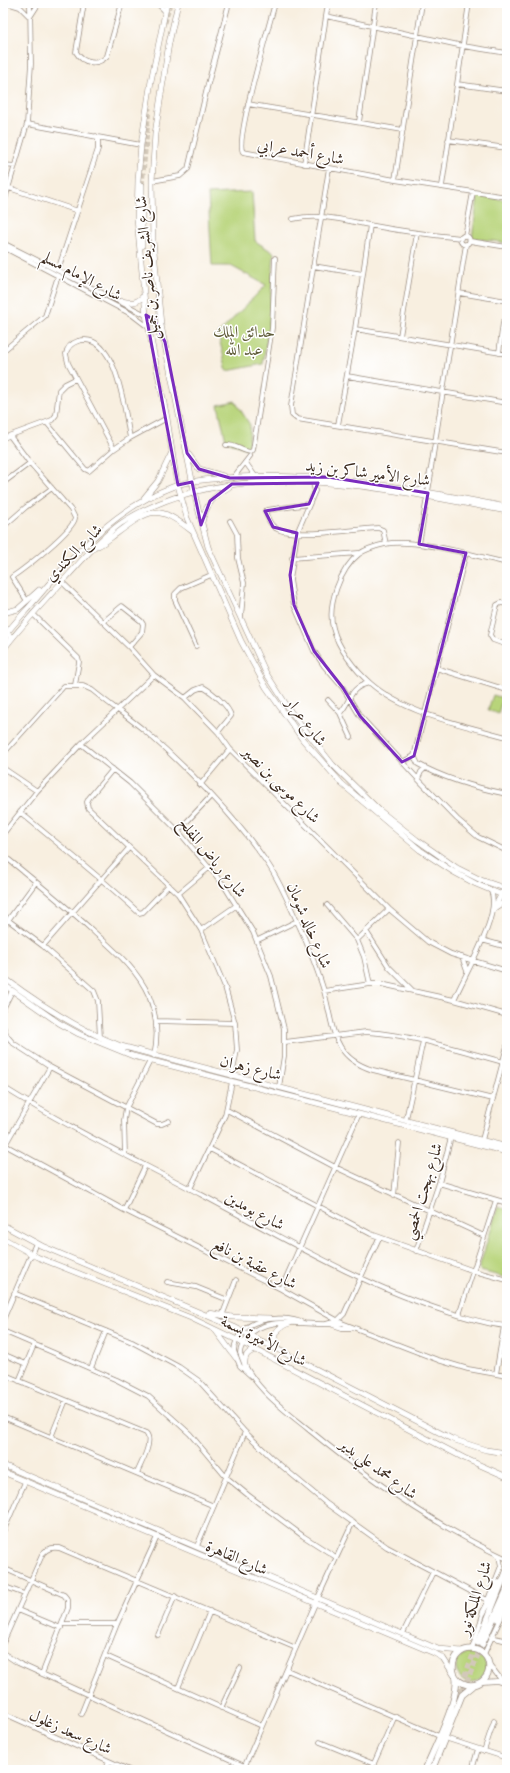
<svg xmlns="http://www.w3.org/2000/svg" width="510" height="1773" viewBox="0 0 510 1773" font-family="'EB Garamond',Amiri,serif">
  <rect width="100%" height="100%" fill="#fff"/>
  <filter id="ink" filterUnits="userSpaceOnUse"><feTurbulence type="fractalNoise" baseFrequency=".025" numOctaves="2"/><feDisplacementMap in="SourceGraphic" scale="8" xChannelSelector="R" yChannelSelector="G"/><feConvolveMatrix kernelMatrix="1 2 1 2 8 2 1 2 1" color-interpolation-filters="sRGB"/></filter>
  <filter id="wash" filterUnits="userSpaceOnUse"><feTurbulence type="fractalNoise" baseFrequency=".012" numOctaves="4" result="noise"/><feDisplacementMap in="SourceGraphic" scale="16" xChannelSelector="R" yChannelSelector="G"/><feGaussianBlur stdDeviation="0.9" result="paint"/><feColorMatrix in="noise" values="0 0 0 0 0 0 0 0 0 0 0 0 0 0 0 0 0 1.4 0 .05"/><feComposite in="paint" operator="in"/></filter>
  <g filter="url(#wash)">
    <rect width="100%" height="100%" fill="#f8efe0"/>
    <!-- green -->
    <path fill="#b8d47a" stroke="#7a7f4c" d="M252,192L255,241L274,253L269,326L263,364L227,371L218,334L266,285L231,266H212L208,194Z
      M478,196L507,200V243L472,238Z
      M235,401L250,425L248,449L226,441L218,405Z
      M493,695L503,698L498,713L488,710Z
      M498,1206L507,1209V1278L481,1271L479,1268Z
      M456 1667a15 15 0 1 1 30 0a15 15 0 1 1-30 0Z"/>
  </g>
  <g filter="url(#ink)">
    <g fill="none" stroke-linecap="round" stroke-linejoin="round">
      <!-- major-tunnel -->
      <path stroke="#d2c8b9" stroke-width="5" stroke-dasharray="5 2.5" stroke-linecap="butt" d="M165,23L170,3
        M142,185L149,108"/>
      <!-- highway-tunnel -->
      <path stroke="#d2c8b9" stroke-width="5.5" stroke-dasharray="5.5 3" stroke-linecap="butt" d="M460,1698L482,1645
        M455,1700L478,1643"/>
      <defs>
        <path id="minor" d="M7,3L20,7L30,17L39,3
          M84,3L76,52C83,64 98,66 107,56L122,3
          M157,3L165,11
          M275,3C270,23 234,142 243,152L395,180L507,197
          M326,16L463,46L507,53
          M457,84L507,91
          M248,104L403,130
          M359,122L376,3
          M27,124L141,145
          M448,140L507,148
          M304,164L328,3
          M3,165L15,166
          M329,168L291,406L292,415L297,419L507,453
          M395,180L422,3
          M152,181L180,176L188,169L208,84L229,3
          M442,186L469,3
          M9,188L78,211
          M3,206L27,124L31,64L30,3
          M293,219C320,213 343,220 369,225C400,231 431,235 461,238
          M460.5 240a4.5 4.5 0 1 1 9 0a4.5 4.5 0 1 1-9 0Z
          M465,236L473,192
          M470,241L507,247
          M3,243L146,315
          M3,247L131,314L148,327
          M313,266L363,274
          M58,270L98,149V140L96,136
          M459,293L507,301
          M355,329L507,354
          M400,336L417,233
          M3,351L45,316L58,276
          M499,353L503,322
          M347,376L507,403
          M47,423L85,469L89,471L114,449L130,438L167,418
          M338,425L355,329L370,225
          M10,436L30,463L71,510L75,518C74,530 24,569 12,577L27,601
          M3,438L52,420L56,415L59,390L65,384L75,379
          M226,445C235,444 241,451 251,452L253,450L272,328L275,258
          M114,449L68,363L66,354C67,347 72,343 78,341C117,330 125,413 130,438
          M246,463L255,476
          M233,478L250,456
          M3,483L30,463
          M313,483L315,491L297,533L290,580L294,605L314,651L324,666L343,688L360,716L418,779L457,819L478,837L507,851
          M419,491L427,484L431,468L466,244
          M309,504L267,510L265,511C267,517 270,524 274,527C289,540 357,529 378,528L383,530L386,544
          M230,521L237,534L238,558L244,583L241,617
          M3,527L26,507L52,488
          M419,544L431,474
          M292,558L359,553
          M507,563C476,556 415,538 385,544C376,546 366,549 359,554C340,569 327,605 333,628C338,648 355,670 370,683C405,714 463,725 507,737
          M62,582L129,647L154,675L185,698L218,732L230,749L389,909L428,942L451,954L507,971
          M507,604L501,603L497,605L490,635L493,640L507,645
          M33,614L78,658L79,662L75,685
          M103,622L122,606L141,621L143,624L142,632L129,647
          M196,646L175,600V594L181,588L211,575
          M436,668L507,690
          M185,698L195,690L203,687C212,692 229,706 231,716L218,732
          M328,700L340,713L351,737
          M340,713C352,700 348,688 369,683
          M81,744L130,783L178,831L223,884L253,932L271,976L284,1029V1056L279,1087
          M3,754L64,686H83L92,690C109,704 128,717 145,731C187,767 237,819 268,864C282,885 291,909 302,932C310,951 318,971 324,991C334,1027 331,1057 373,1070L493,1099
          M414,756L466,553
          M414,756L418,764C445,779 477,788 507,794
          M402,762L414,756
          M3,768L37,791
          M113,769L89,798L87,802L88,808L178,894L201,930L225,987L235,1023L237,1050L232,1076
          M418,779L421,772L425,768
          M200,785L230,749
          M20,812C60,846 101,877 139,913L143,912L169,885
          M178,831L211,796
          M3,834L37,791L81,744L154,675
          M3,855C34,880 65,905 94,932C114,950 138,970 149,996C157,1016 159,1034 154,1056
          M178,894L210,867
          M327,905L357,940L364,957L370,984
          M495,908L507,900
          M8,920L43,946L94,991L98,1001L100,1038
          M3,927L36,882
          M201,930L237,905
          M366,931L389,967L412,990
          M258,940L297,921
          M357,940L389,909
          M482,940L507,947
          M43,946L129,848
          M462,957L467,971
          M324,991L370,984H381L454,1000L507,1015
          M454,1000C464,975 502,915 491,891
          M3,1009L12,991
          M157,1021L235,1023
          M3,1026L7,1036L13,1043L50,1067L157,1124H162L169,1121
          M285,1042L366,1032C415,1035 461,1051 507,1063
          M3,1087C67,1127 136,1160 202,1195C283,1238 363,1286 451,1313C469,1318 489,1325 507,1326
          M227,1110L335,1167L484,1236
          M406,1119L423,1041
          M482,1140L507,1046
          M3,1144L124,1210L281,1289L342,1323L438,1360L468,1369L507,1376
          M5,1145L50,1067
          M210,1149L371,1234L474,1271L507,1280
          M125,1155L124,1120L126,1108L150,1061
          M439,1183L507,1203
          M190,1189L225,1115L232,1082
          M394,1196L399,1143
          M124,1210L145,1166
          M416,1251L439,1183L451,1137
          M167,1282L196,1287L228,1300
          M281,1289L359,1114
          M14,1293L132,1342L179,1367L199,1381L245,1432L272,1458L327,1504L387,1547L487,1600
          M459,1315L496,1200
          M222,1316L236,1280
          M3,1320L36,1243
          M342,1323C314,1329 265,1311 246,1339C243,1344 240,1348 240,1353C250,1385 282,1408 308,1429C370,1480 434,1525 507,1559
          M326,1324L337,1321L344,1314L379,1238
          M333,1325L342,1328H351
          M3,1331L117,1380L148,1396L190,1434L226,1477L248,1495L303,1536L336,1557
          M3,1354L26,1364
          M91,1368L106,1331
          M3,1374L146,1433C154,1441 141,1463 137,1473
          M496,1374L504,1326
          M251,1376L240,1366L234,1351C236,1318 279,1313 304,1323
          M19,1381L34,1345
          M3,1417L214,1506
          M51,1437L66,1400
          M3,1532L25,1482
          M197,1546L245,1432
          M3,1568L64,1595L68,1600V1608L42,1674
          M3,1586L24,1594
          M487,1602L501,1566L499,1556
          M18,1610L61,1628
          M62,1624H117
          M403,1633L433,1572
          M158,1635L175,1596
          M491,1637L507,1641
          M3,1643L43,1553C48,1548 52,1547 59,1548L296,1648
          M472,1649L484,1611
          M3,1653L18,1663L253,1770
          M484,1654L501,1618
          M106,1656L262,1726
          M489,1664L503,1682
          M287,1670L439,1736
          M482,1682L497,1681L507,1684
          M178,1688L210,1611
          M221,1708L240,1668
          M3,1713L129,1770
          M81,1714L117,1624L157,1537
          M445,1738L507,1758
          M320,1742L374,1764
          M484,1751L494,1721
          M105,1770L109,1761
          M243,1770L315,1604L353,1522
          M371,1770L395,1716
          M472,1770L478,1749"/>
        <path id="major" d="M167,3L151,81L141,145L138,180L137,219L146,315L167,418L176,478L187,518L241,641L266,687L303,740L342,784L420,850L452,871L476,884L507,897
          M178,3L169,43L155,134L152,181L153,241L161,325L196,500L208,547L266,673L291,712L333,765L379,810L417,840L457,868L481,880L507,889
          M142,185V246
          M121,301C131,303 137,304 144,295
          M146,315C161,322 154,332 164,341
          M189,455L199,469L223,476
          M144,498L158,481L172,452
          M202,522C206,504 214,496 229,487
          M98,546C105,543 110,538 116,534C151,508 157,504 192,531
          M3,613L18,609L39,590
          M3,629L12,638
          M3,638C13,624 25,612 36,599C74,554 116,508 172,487C193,479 216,479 238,477C329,472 418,490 507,507
          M3,650C21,626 42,604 62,582C81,562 98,540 120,524C229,451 387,489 507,511
          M493,910L505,888
          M3,977C40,1005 77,1029 121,1046L507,1147
          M3,984L59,1023L79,1034L133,1056L507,1152
          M3,1225L42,1246L234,1327L452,1439L486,1450L507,1453
          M3,1238L37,1257L191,1318L237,1340L464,1458L507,1477
          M209,1313L232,1317L270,1318
          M216,1331L236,1358
          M276,1348C271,1335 277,1327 290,1323
          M245,1366C244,1356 247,1352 256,1350
          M3,1465L438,1649L462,1651
          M3,1472L434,1653L443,1658L454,1675"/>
        <path id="highway" d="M483,1613L499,1583
          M499,1620L507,1600
          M478,1643L507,1570
          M482,1645L507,1589
          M453 1667a18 18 0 1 1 36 0a18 18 0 1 1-36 0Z
          M425,1770C434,1748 459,1700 456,1678
          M432,1770L462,1695L473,1686"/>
      </defs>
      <!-- minor casing -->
      <use href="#minor" stroke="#9a8c7f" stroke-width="5.5"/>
      <!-- major casing -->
      <use href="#major" stroke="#9a8c7f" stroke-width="6"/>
      <!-- highway casing -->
      <use href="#highway" stroke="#9a8c7f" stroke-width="7"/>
      <!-- minor -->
      <use href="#minor" stroke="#fff" stroke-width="4"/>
      <!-- major -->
      <use href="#major" stroke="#fff" stroke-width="5"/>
      <!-- highway -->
      <use href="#highway" stroke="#fff" stroke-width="5.5"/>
    </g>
  </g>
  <!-- marked area -->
  <path fill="none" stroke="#7b2cbf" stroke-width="3" stroke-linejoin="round" d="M146,315L155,321L165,342L187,453L199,469L230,478L328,477L428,493L419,544L466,553L414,756L402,762L360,716L343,688L314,651L294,605L290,575L297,533L273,527L265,511L309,504L318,483L232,484L210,501L201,525L192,482L178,485Z"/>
  <g text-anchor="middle" stroke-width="3" stroke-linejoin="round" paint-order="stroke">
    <!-- street labels -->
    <g font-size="16" fill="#3b2a1e" stroke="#fff">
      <text transform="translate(301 151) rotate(10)" y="6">شارع أحمد عرابي</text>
      <text transform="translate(146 268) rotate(-95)" y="6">شارع الشريف ناصر بن جميل</text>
      <text transform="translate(82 275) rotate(28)" y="6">شارع الإمام مسلم</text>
      <text transform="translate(368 472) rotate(7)" y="6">شارع الأمير شاكر بن زيد</text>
      <text transform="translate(73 552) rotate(-45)" y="6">شارع الكندي</text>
      <text transform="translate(307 721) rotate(53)" y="6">شارع عرار</text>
      <text transform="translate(282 784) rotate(45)" y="6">شارع موسى بن نصير</text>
      <text transform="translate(213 857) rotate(51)" y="6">شارع رياض المفلح</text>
      <text transform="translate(310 925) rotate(67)" y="6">شارع خالد شومان</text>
      <text transform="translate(251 1067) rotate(14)" y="6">شارع زهران</text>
      <text transform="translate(422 1191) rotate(-73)" y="6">شارع بهجت الحمصي</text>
      <text transform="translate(255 1210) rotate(28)" y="6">شارع بومدين</text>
      <text transform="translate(255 1263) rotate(27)" y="6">شارع عقبة بن نافع</text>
      <text transform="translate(264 1340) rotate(27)" y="6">شارع الأميرة بسمة</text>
      <text transform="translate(379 1468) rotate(36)" y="6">شارع محمد علي بدير</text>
      <text transform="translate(237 1557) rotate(23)" y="6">شارع القاهرة</text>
      <text transform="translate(474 1598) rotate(-72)" y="6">شارع الملكة نور</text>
      <text transform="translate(71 1731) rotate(24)" y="6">شارع سعد زغلول</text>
    </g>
    <!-- park labels -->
    <g font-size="16" fill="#605d3a" stroke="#fff">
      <text x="244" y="337">حدائق الملك<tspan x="244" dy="18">عبد الله</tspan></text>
    </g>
  </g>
  <!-- margin -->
  <rect width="510" height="1773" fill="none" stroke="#fff" stroke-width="16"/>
</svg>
